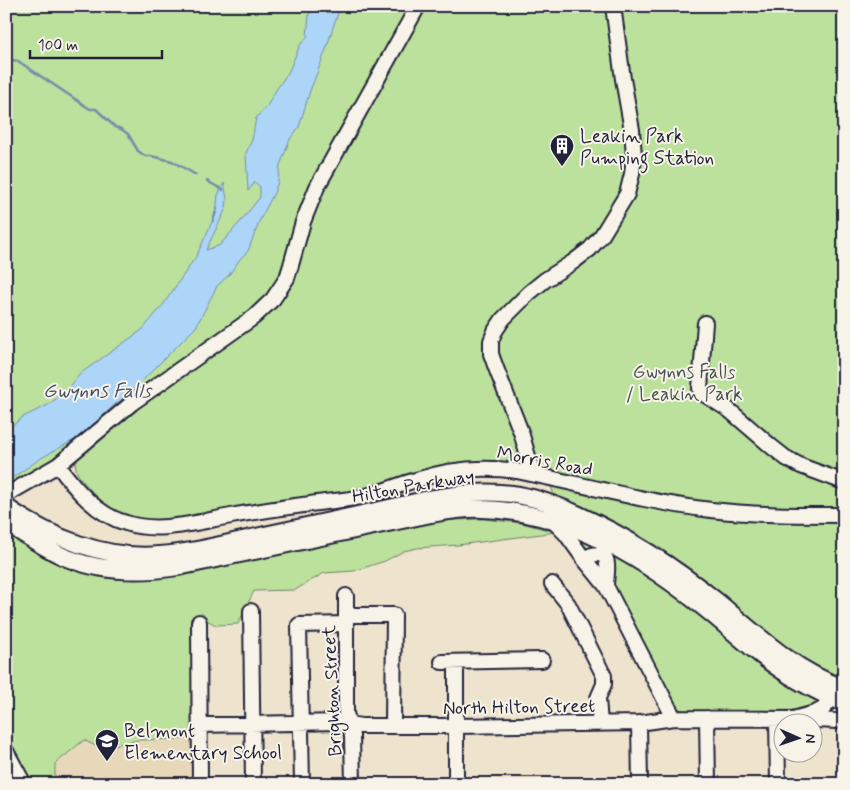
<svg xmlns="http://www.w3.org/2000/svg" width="850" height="790" viewBox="0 0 850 790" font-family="Mynerve,sans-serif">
  <rect width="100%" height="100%" fill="#eee3cd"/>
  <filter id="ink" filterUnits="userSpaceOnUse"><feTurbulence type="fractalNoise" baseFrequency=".02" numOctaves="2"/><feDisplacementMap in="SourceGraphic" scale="10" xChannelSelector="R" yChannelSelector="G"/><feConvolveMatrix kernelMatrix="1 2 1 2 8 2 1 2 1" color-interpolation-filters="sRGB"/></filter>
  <g filter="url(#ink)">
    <!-- built -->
    <path fill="#e8d8ba" d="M6,727L197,737V784H33L26,780L6,743Z"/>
    <!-- green -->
    <path fill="#bbe19c" stroke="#6e826c" d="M6,6H413L313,191L286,270L252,315L53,463L6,490Z
      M422,6H612L631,137L627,185L597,237L489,336L521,440L524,464L478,463L359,492L175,521C137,522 115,519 89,488C79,476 74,474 76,458L125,413L280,295L320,191Z
      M617,6H844V682L807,664L555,498L546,471L540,468L536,463L497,360L498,333L536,290L603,243L633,191Z
      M483,519L521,523L556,532L458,545L417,548L404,551L385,561L354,571L324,573L295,590L254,591L238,624L216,625L199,616L198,734L190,739L139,740L99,748L84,740L55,764V784H34L33,780L27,778L6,739V530L97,573L400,526L455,520Z
      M574,535L631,563L725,632L746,655L767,672L819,703L809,710L687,712L680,709L674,704L611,578L612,562L586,552Z"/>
    <!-- water -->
    <path fill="#acd5f7" stroke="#758dac" d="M315,6H342L339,11L333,27L327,47L310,91L299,127L290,139L280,165L278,182L274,193L260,220L248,251L240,259L229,275L217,286L196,327L131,392L112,407L93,425L76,439L43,457L6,482V431L23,417L48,405L67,390L81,373L142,330L163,305L197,255L216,213L218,195L224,183L227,199L226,208L206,250L220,245L241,221L260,197V187L255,182L248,191L246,153L252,140L256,118L267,106L276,90L289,71L300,45L307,37L309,14Z"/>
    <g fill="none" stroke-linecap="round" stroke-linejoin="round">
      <!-- stream -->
      <path stroke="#758dac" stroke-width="2.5" d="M6,59L18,61L90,109H96L115,127L121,129L128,134L138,151L145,156H151L172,161L196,175
        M207,181L223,190
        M213,221L217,208"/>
      <defs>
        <path id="minor" d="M705,323L700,388L702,393L729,410L772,447L786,458L801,466L844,482
          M58,465C75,489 97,515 126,523C159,534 197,522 231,516C259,511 288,507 317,503C332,501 347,500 362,497C380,493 398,485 416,480C449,469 483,466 517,471C581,484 645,502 711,510C755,515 799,515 844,515
          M533,474L521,432L496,368L491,354V341L495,331L503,319L529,293L545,280L573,262L590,249L602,235L627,194L632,174L634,156L632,130L623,79L613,6
          M6,495L58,465L132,403L254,317L273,299L287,278L291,265L303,222L317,187L418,6
          M554,522L566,534L584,559L606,586L674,718
          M584,559C593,553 606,550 607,564C608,571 606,578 606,586
          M552,584L568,604L604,676V684L598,698L600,724
          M346,596V713L352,736L353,784
          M251,611L253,784
          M346,615H394L393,726
          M199,622L200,784
          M442,662L542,660
          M456,662V784
          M810,715L815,720L837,721
          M707,718L708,784
          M777,719L778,784
          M639,723L640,784
          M200,725L338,722L361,726H456L639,723L674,718L793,719L815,713L823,709L832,698
          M6,751L24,784
          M302,784L299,625L346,624"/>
        <path id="major" d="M6,507C49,537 106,560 159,555C198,552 236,541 274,533C326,522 377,511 429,499C457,494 484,490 512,494C535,497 556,505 577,514C628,537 676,568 719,603C757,635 796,672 844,688
          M6,523C26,535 45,549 67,558C102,572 141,573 178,567L431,514C448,511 466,508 483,509C570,511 648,561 713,615C729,628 745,643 762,656C787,676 814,691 844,703"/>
      </defs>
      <!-- minor casing -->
      <use href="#minor" stroke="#22223b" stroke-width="18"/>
      <!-- major casing -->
      <use href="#major" stroke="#22223b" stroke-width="20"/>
      <!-- minor -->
      <use href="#minor" stroke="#f7f3e8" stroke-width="14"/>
      <!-- major -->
      <use href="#major" stroke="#f7f3e8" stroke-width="16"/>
    </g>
  </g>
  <!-- icons -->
  <defs>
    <symbol id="building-pin" viewBox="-11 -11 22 30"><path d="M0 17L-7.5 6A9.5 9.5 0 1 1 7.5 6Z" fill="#22223b" stroke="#f7f3e8"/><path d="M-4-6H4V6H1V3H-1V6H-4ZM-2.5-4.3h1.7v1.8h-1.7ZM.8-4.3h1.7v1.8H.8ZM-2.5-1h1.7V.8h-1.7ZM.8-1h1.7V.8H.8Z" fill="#fff"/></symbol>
    <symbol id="school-pin" viewBox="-11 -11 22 30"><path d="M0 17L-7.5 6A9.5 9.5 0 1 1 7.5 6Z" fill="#22223b" stroke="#f7f3e8"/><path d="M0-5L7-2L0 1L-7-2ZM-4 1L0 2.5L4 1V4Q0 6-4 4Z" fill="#fff"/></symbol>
  </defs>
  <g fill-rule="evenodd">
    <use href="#building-pin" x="548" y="132" width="28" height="38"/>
    <use href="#school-pin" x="93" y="727" width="28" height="38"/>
  </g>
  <g text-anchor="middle" stroke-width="4" stroke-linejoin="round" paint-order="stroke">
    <!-- poi labels -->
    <g font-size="19" fill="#22223b" stroke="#f7f3e8" text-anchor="start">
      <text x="580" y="142">Leakin Park<tspan x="580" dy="22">Pumping Station</tspan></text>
      <text x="124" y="737">Belmont<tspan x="124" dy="22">Elementary School</tspan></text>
    </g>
    <!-- park labels -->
    <g font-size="19" fill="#485253" stroke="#f7f3e8">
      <text x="684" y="378">Gwynns Falls<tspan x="684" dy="22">/ Leakin Park</tspan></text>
    </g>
    <!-- street labels -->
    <g font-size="19" fill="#22223b" stroke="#f7f3e8">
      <text transform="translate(545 460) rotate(10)" y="7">Morris Road</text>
      <text transform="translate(413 485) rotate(-10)" y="7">Hilton Parkway</text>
      <text transform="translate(331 691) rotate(-93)" y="7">Brighton Street</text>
      <text transform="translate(519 706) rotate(-1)" y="7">North Hilton Street</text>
    </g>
    <!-- water labels -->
    <g font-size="20" font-style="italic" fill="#444f6a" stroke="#f7f3e8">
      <text x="97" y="397">Gwynns Falls</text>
    </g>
  </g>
  <!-- margin -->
  <rect width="850" height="790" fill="none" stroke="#f7f3e8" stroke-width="25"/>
  <rect x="12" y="12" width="825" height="765" fill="none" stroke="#22223b" stroke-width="2" filter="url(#ink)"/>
  <!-- north arrow -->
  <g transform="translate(798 738) rotate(92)"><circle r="24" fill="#f7f3e8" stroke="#a29fa3"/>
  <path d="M0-4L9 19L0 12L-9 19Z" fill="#22223b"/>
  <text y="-8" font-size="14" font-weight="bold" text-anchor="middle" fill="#22223b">N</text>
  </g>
  <!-- scale -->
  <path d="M30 50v8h132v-8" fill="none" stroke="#22223b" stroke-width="2.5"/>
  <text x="38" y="50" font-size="15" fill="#22223b" stroke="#f7f3e8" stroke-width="4" paint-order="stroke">100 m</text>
</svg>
